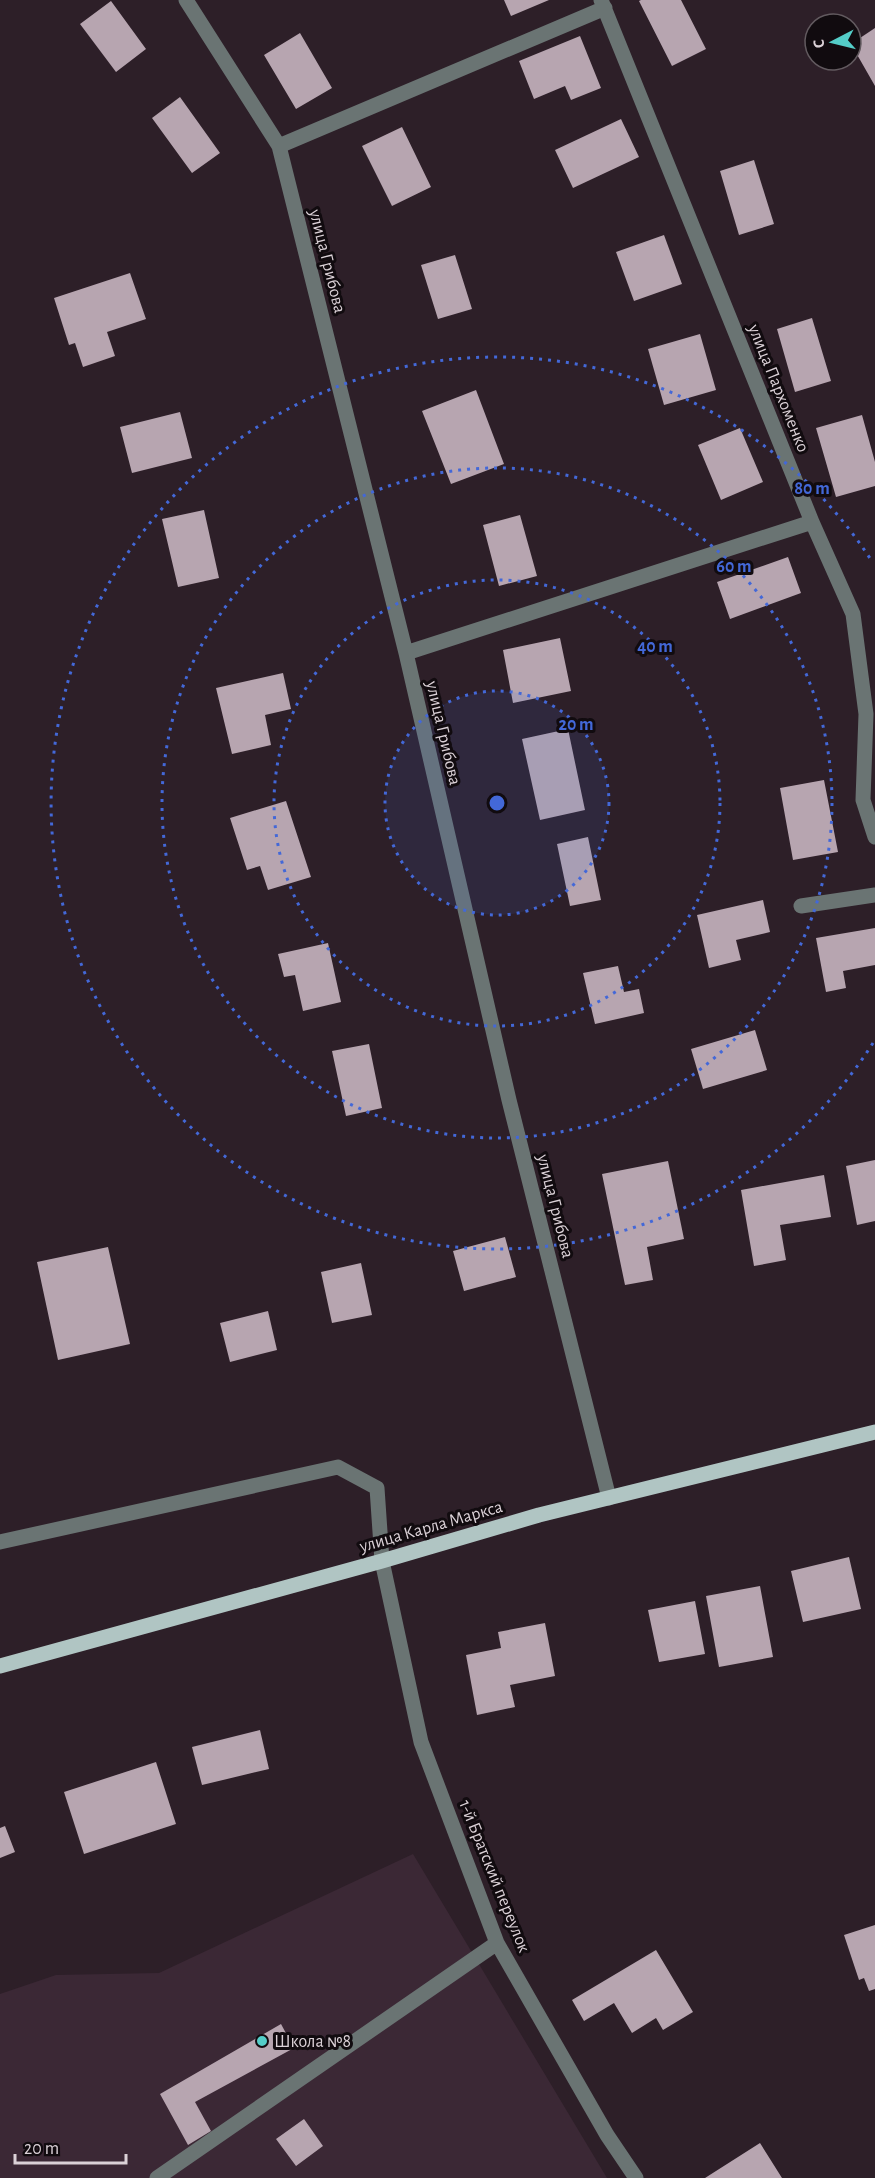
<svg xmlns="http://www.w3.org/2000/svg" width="875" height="2178" viewBox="0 0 875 2178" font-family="'Alegreya Sans',sans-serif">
  <rect width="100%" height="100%" fill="#2d1f28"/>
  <!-- built -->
  <path fill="#3b2835" d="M413,1854L607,2178H0V1994L56,1975L159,1973Z"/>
  <!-- building -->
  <path fill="#b7a5b0" d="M504,0H549L511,16Z
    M641,0H681L706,49L672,66L639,1Z
    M111,1L146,49L116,72L80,24Z
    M875,28V86L851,44Z
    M300,33L332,88L296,109L264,55Z
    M580,36L601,88L571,100L565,86L534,99L519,61Z
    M180,97L220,153L192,173L152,118Z
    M621,119L639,157L573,188L555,150Z
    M402,127L431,187L392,206L362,146Z
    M754,160L774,224L739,235L720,171Z
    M664,235L682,284L634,301L616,252Z
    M455,255L472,309L438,319L421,265Z
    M130,273L146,319L107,332L115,356L83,367L75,343L69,345L54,298Z
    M812,318L831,381L795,392L777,329Z
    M700,334L716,390L664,405L648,349Z
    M476,390L504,464L451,484L422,411Z
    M180,412L192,458L132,473L120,427Z
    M862,415L875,462V486L836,497L816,428Z
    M740,428L763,482L721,500L698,445Z
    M204,510L219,578L178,587L162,519Z
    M520,515L537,576L499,586L483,525Z
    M788,557L801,593L730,619L717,582Z
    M560,638L571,691L513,703L503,650Z
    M283,673L291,709L265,715L271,745L232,754L216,688Z
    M568,729L585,810L540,820L522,739Z
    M824,780L838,852L793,860L780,788Z
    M286,801L311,877L268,890L260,866L247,870L230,818Z
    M588,837L601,900L570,906L557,844Z
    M763,900L770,932L736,940L741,960L709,968L697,915Z
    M875,928V965L843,971L846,988L826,992L816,938Z
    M328,943L341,1002L303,1011L295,975L284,977L278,954Z
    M618,966L624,992L639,989L644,1013L595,1024L583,973Z
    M755,1030L767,1070L703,1089L691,1049Z
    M369,1044L382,1108L346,1116L332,1051Z
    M875,1160V1221L857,1225L846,1166Z
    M668,1161L684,1239L647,1247L653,1280L625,1285L602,1174Z
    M824,1175L831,1217L780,1225L786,1260L754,1266L741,1190Z
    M505,1237L516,1277L464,1291L453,1251Z
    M108,1247L130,1344L58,1360L37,1262Z
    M361,1263L372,1315L332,1323L321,1272Z
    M268,1311L277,1350L230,1362L220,1323Z
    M849,1557L861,1609L803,1622L791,1571Z
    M760,1586L773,1657L719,1667L706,1596Z
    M695,1601L705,1654L659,1662L648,1610Z
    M545,1623L555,1676L510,1685L515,1707L477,1715L466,1655L501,1648L498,1632Z
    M260,1730L269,1769L202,1785L192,1747Z
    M156,1762L176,1824L84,1854L64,1792Z
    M5,1826L15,1852L0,1858V1828Z
    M875,1925V1989L869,1991L864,1978L859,1980L844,1935Z
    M656,1950L693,2012L663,2030L656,2018L632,2033L614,2003L584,2021L572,2000Z
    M281,2024L294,2048L195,2102L211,2131L188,2145L160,2094Z
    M304,2119L323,2146L296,2166L276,2139Z
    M760,2143L782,2178H705Z"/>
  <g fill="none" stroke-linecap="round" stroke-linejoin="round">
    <!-- minor -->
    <path stroke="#6a7473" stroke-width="15" d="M186,0L279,146L406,653L509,1100L609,1498
      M601,0L812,522L853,614L866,714L863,800L875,837
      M279,146L605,8
      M406,653L812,522
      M801,906L875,895
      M0,1542L338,1467L377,1488L382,1561L421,1742L497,1943L607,2135L636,2178
      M157,2178L497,1943"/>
    <!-- major -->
    <path stroke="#b0c5c3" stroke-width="15" d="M0,1666L382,1561L539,1515L875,1432"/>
  </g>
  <!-- distance rings -->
  <circle cx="497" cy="803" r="112" fill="#4368d8" fill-opacity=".12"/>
  <g fill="none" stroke="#4368d8" stroke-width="3" stroke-dasharray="3 6">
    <circle cx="497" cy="803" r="112"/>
    <circle cx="497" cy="803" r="223"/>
    <circle cx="497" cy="803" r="335"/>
    <path d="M873 1043A446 446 0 1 1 873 563"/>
  </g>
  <!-- markers -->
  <circle fill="#54cdc8" stroke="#110b0f" stroke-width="2" cx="262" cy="2041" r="6"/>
  <g text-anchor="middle" stroke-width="6" stroke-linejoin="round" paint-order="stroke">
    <!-- street labels -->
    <g font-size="18" fill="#dbd1d7" stroke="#110b0f">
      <text transform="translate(328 261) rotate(76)" y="6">улица Грибова</text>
      <text transform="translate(779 388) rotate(68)" y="6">улица Пархоменко</text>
      <text transform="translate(444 733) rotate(77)" y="6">улица Грибова</text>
      <text transform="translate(556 1206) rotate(76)" y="6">улица Грибова</text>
      <text transform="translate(431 1526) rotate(-16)" y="6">улица Карла Маркса</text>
      <text transform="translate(495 1876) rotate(68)" y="6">1-й Братский переулок</text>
    </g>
    <!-- poi labels -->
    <g font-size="18" fill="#dbd1d7" stroke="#110b0f" text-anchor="start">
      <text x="274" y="2047">Школа №8</text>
    </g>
  </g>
  <circle cx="497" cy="803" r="9" fill="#4368d8" stroke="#110b0f" stroke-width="3"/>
  <g font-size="18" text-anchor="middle" font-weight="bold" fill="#4368d8" stroke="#110b0f" stroke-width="6" stroke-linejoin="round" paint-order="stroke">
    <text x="812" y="494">80 m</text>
    <text x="734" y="572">60 m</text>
    <text x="655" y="652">40 m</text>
    <text x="576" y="730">20 m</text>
  </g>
  <!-- north arrow -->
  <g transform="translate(833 42) rotate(263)"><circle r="28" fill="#110b0f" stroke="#625a5f" stroke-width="1.5"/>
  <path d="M0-4.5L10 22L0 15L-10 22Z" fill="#54cdc8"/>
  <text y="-9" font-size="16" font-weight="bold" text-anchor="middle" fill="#dbd1d7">С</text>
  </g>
  <!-- scale -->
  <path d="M15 2154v9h111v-9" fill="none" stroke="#dbd1d7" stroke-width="3"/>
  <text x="24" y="2154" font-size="18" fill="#dbd1d7" stroke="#110b0f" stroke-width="4.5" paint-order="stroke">20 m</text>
</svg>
